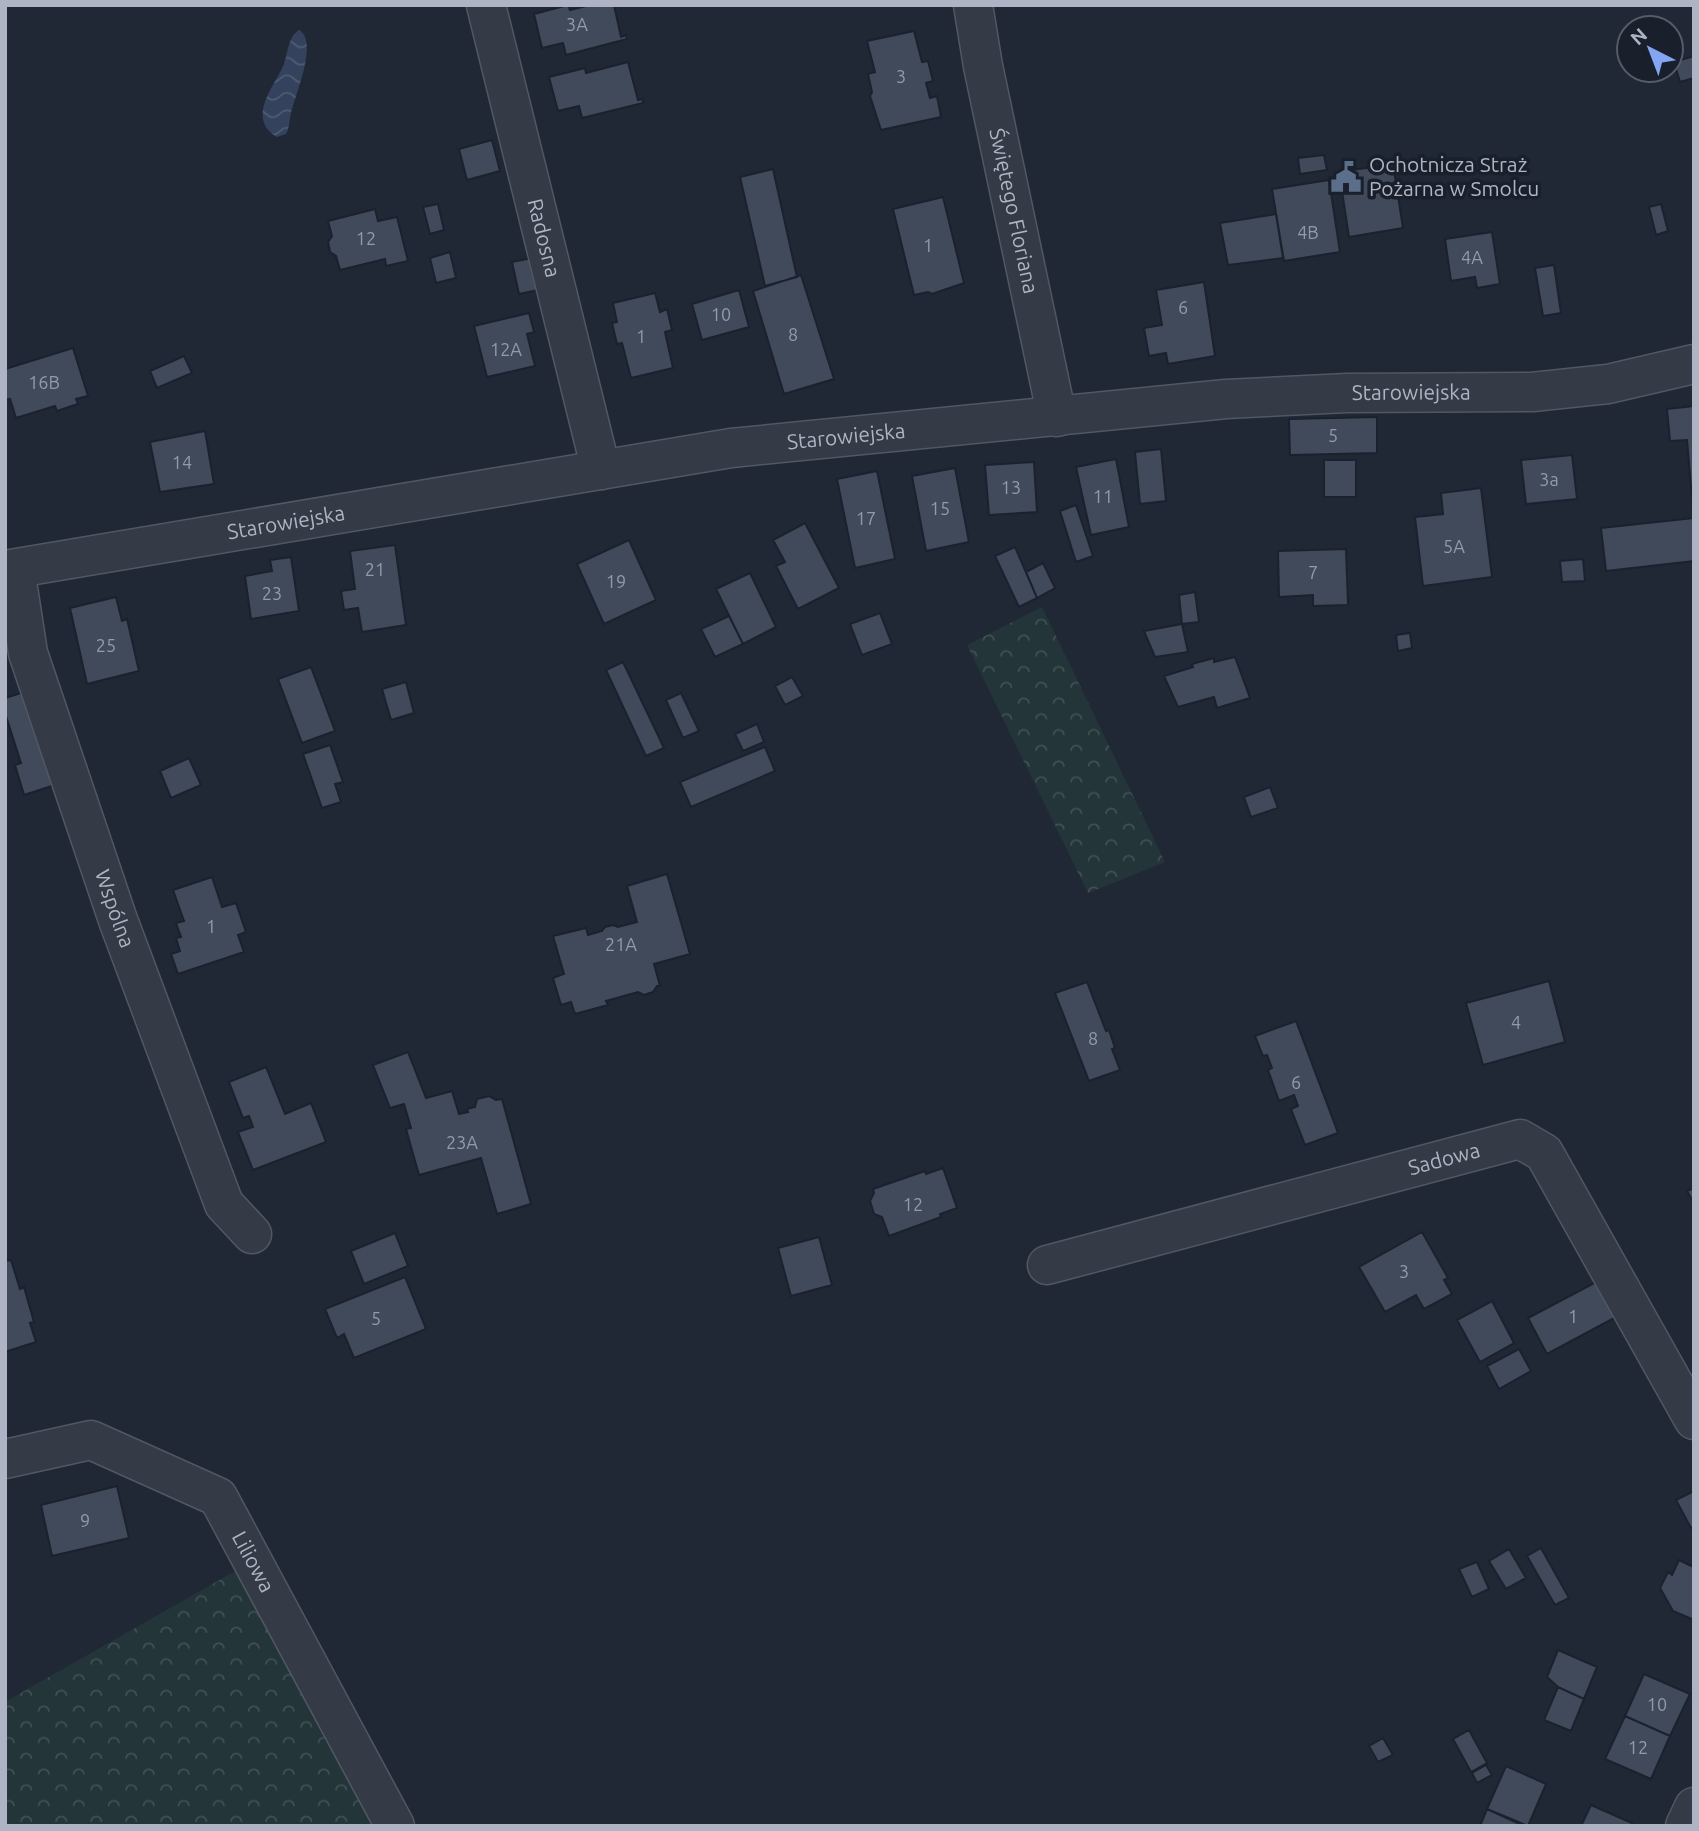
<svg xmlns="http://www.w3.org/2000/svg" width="1699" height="1831" viewBox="0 0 1699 1831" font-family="Ubuntu,sans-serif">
  <defs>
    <pattern id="forest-crowns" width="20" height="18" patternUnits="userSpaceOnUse" patternTransform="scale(1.75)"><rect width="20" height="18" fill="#233538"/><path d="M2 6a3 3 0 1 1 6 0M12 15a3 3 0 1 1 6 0" fill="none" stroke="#405053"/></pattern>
    <pattern id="water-waves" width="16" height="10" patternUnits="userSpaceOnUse" patternTransform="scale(1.75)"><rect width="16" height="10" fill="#34425d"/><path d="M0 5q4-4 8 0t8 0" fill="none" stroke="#4f5b73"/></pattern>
  </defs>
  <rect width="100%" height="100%" fill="#202836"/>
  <!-- forest -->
  <path fill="url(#forest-crowns)" d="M1042,607L1165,862L1088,893L967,645Z
    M237,1570L375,1826H5V1702Z"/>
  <!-- water -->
  <path fill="url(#water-waves)" d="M299,30C319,41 295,95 291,113C289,121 290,126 286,134L277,137C245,118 275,86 284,64C288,52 288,37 299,30Z"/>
  <!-- building -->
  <path fill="#414a5b" stroke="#1b212d" stroke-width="2" d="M568,5L570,10L590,5H614L621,37L626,35L627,39L566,55L563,43L542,48L534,14Z
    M914,31L922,62L928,61L933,81L926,83L930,98L937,96L941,117L881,130L870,96L872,92L868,74L875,72L867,41Z
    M1694,56V78L1680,82L1674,62Z
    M628,62L638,100L643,99V103L582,118L579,106L558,111L549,77L585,68L586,73Z
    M492,140L500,171L467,180L459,149Z
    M1324,155L1327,170L1300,174L1298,158Z
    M1393,164L1403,228L1349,237L1339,172Z
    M773,169L797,277L765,286L740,177Z
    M1329,180L1340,252L1284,261L1272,189Z
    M943,197L964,283L932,294L928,292L914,295L893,209Z
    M438,204L444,230L430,234L423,207Z
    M1661,204L1668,231L1656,235L1649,207Z
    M375,209L378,221L397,217L408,261L386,266L385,259L340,270L336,256L330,252L328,242L332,236L328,221Z
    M1276,214L1283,258L1228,265L1220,223Z
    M1492,232L1500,284L1477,288L1475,277L1451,281L1445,239Z
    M450,252L456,278L436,283L430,258Z
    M532,258L538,290L519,294L512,262Z
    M1554,265L1561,313L1543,316L1535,268Z
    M801,275L834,379L784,394L753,291Z
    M1204,282L1215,356L1168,364L1166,353L1149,356L1144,328L1162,325L1156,290Z
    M739,290L749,327L702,340L692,304Z
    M655,293L660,312L667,309L672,330L665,332L673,368L631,378L622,343L617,344L612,323L617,322L613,303Z
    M529,313L534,332L527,334L535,366L487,377L474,326Z
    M73,348L88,396L76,399L78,404L57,411L55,406L16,418L10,399L5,400V369Z
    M184,356L192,373L157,388L150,371Z
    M1694,406V510H1693L1687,440L1670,441L1667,409Z
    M1377,417V453L1290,455L1289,419Z
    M205,431L214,484L160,492L150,442Z
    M1161,449L1166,501L1140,504L1135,452Z
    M1572,455L1577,499L1526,504L1521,460Z
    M1116,459L1129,527L1091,535L1076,467Z
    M1324,460H1356V497H1324Z
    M1034,462L1037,512L989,515L985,465Z
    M955,468L969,542L926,551L912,476Z
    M877,471L895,559L855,568L837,479Z
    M1481,488L1492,577L1423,586L1415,517L1443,514L1441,493Z
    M1076,505L1093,556L1076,562L1060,511Z
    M1694,518V561L1606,571L1601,528Z
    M805,523L839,588L798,609L776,566L785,562L773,540Z
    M629,540L656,600L604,624L577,564Z
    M395,545L406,625L362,632L358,608L344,610L341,591L355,589L350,551Z
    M1015,547L1037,598L1019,607L995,556Z
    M1346,549L1348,605L1313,606V595L1279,597L1278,551Z
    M291,557L299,611L251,619L245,576L272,571L270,560Z
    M1583,559L1585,581L1562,582L1560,561Z
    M1043,563L1055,588L1037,598L1026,572Z
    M750,573L776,627L743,644L716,589Z
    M1195,592L1199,622L1182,624L1179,595Z
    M116,597L122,621L127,619L139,671L87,684L70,608Z
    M880,613L892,644L862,655L850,624Z
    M729,616L743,644L715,657L701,629Z
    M1182,624L1188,652L1155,657L1144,631Z
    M1410,633L1412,648L1398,651L1396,635Z
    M1235,657L1250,698L1217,708L1214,697L1178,707L1164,676L1193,667L1192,664L1214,658V662Z
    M623,662L664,748L646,756L606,670Z
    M311,667L335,731L302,743L278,679Z
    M792,677L803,696L785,705L775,686Z
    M406,682L414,713L391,720L382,689Z
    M24,692L55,785L24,795L15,765L21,763L5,713V698Z
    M681,693L699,731L683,738L666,700Z
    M757,724L764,742L743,751L735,734Z
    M330,745L343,782L335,784L341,802L322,808L303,754Z
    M765,747L775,771L691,807L680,782Z
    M189,758L201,785L171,798L160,771Z
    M1270,787L1278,808L1251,817L1244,797Z
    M667,874L690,954L654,964L660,986H657L653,992L644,995L638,992L606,1001L608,1005L575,1014L571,1002L561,1005L553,978L564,974L553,936L586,928L588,935L602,931L605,927L613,925L618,927L637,922L627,886Z
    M212,877L222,907L236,903L246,932L238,935L244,952L178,974L171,954L180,951L176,938L181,937L176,923L184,921L173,890Z
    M1549,981L1565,1042L1483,1065L1466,1003Z
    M1087,982L1106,1031L1109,1030L1115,1048L1112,1049L1120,1070L1089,1081L1055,993Z
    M1296,1021L1338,1133L1305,1145L1291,1109L1298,1106L1294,1095L1279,1101L1268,1070L1272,1068L1267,1055L1263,1056L1255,1036Z
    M408,1052L426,1098L452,1091L459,1114L468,1112L467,1109L475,1107L477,1099L489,1096L496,1100L502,1099L531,1204L497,1214L481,1158L419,1175L406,1129L411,1128L404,1104L390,1108L373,1065Z
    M266,1067L285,1114L311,1103L326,1142L253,1170L238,1132L253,1127L249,1116L243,1118L229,1082Z
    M943,1168L957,1208L940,1214L941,1217L889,1236L882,1217L874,1214L870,1201L874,1193L873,1189L925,1171L926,1174Z
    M1694,1188V1203L1687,1191Z
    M1422,1232L1448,1278L1444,1280L1452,1294L1424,1309L1416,1295L1385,1312L1359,1267Z
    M395,1233L408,1266L364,1284L351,1251Z
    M819,1237L832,1285L791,1296L778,1248Z
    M11,1260L20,1289L24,1287L34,1322L30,1323L36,1342L5,1352V1261Z
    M405,1277L426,1329L354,1358L344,1334L337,1338L325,1309Z
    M1598,1281L1618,1316L1547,1354L1528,1318Z
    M1492,1301L1514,1343L1480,1362L1457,1320Z
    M1519,1349L1531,1371L1499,1389L1487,1366Z
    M117,1486L129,1538L52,1556L41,1505Z
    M1694,1491V1526L1691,1528L1676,1500Z
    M1541,1548L1569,1598L1555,1605L1527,1556Z
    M1509,1549L1526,1578L1506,1589L1489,1561Z
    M1679,1560L1691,1566L1694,1561V1620L1673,1611L1660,1588L1668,1572L1672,1575Z
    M1477,1562L1489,1589L1472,1597L1459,1569Z
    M1558,1650L1597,1667L1584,1699L1558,1687L1547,1677Z
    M1644,1674L1690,1694L1670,1736L1625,1716Z
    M1558,1687L1584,1699L1571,1731L1544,1720Z
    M1625,1716L1670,1736L1651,1779L1605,1759Z
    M1469,1730L1487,1763L1471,1772L1453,1739Z
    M1383,1738L1393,1755L1378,1762L1369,1746Z
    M1486,1765L1492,1775L1477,1783L1472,1773Z
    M1506,1766L1546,1784L1528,1826L1487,1809Z
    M1591,1805L1632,1823L1631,1826H1581Z
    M1487,1809L1524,1826H1480Z"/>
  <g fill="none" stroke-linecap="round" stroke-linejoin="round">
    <defs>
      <g id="minor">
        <path id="s1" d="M486,5L601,470"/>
        <path id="s2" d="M973,5L983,66L1057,417"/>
        <path id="s3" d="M15,569L28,653L118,920L224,1204L252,1234"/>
        <path id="s4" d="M5,570L731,448L1226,399L1347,393L1532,392L1608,384L1694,364"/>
        <path id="s5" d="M1047,1265L1520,1139L1544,1153L1694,1420"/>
        <path id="s6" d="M5,1459L91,1440L218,1497L395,1826"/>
        <path d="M1685,1826L1694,1807"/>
      </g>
    </defs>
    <!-- minor casing -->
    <use href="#minor" stroke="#515764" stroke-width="41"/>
    <!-- minor -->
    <use href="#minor" stroke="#343a46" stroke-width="38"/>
  </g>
  <!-- icons -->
  <defs>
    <symbol id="civic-bare" viewBox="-9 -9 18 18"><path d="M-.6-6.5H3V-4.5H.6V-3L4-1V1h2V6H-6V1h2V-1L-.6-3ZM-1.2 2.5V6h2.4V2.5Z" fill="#5c6f8a" stroke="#191f2b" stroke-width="2.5" paint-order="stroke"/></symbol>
  </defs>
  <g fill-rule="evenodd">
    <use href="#civic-bare" x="1324" y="155" width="44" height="44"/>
  </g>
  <g text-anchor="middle" stroke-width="7" stroke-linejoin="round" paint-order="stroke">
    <!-- number labels -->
    <g font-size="18" fill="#939aa9">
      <text x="577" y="31">3A</text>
      <text x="901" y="83">3</text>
      <text x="1308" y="239">4B</text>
      <text x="366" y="245">12</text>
      <text x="928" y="252">1</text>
      <text x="1472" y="264">4A</text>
      <text x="1183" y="314">6</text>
      <text x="721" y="321">10</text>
      <text x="793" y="341">8</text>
      <text x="641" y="343">1</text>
      <text x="506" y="356">12A</text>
      <text x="44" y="389">16B</text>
      <text x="1333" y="442">5</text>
      <text x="182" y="469">14</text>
      <text x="1549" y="486">3a</text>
      <text x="1011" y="494">13</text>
      <text x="1103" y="503">11</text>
      <text x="940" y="515">15</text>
      <text x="866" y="525">17</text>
      <text x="1454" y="553">5A</text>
      <text x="375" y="576">21</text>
      <text x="1313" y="579">7</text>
      <text x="616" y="588">19</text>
      <text x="272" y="600">23</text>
      <text x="106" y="652">25</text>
      <text x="211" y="933">1</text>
      <text x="621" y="951">21A</text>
      <text x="1516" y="1029">4</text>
      <text x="1093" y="1045">8</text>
      <text x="1296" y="1089">6</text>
      <text x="462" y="1149">23A</text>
      <text x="913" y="1211">12</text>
      <text x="1404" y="1278">3</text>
      <text x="1573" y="1323">1</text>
      <text x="376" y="1325">5</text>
      <text x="85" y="1527">9</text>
      <text x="1657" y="1711">10</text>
      <text x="1638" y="1754">12</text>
    </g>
    <!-- poi labels -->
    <g font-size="21" fill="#aeb4c3" stroke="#191f2b" text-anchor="start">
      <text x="1369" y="172">Ochotnicza Straż<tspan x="1369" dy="24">Pożarna w Smolcu</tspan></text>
    </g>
    <!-- street labels -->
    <g font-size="21" fill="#aeb4c3" stroke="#191f2b">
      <text dy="7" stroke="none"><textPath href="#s2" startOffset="210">Świętego Floriana</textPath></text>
      <text dy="7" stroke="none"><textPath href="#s1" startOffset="240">Radosna</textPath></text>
      <text dy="7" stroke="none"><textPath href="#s4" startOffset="1419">Starowiejska</textPath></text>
      <text dy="7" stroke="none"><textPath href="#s4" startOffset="852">Starowiejska</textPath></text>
      <text dy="7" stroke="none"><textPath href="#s4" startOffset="285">Starowiejska</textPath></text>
      <text dy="7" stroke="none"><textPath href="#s3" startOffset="355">Wspólna</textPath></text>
      <text dy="7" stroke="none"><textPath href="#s5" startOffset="411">Sadowa</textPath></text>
      <text dy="7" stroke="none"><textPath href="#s6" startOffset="301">Liliowa</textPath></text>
    </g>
  </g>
  <!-- border -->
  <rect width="1699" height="1831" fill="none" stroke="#aeb4c3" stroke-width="14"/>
  <!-- north arrow -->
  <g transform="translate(1650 49) rotate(318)"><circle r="33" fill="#191f2b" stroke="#555b68" stroke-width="2"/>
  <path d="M0-5L12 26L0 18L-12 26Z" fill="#83a5f4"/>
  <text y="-10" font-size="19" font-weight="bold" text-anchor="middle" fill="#aeb4c3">N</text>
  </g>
</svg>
